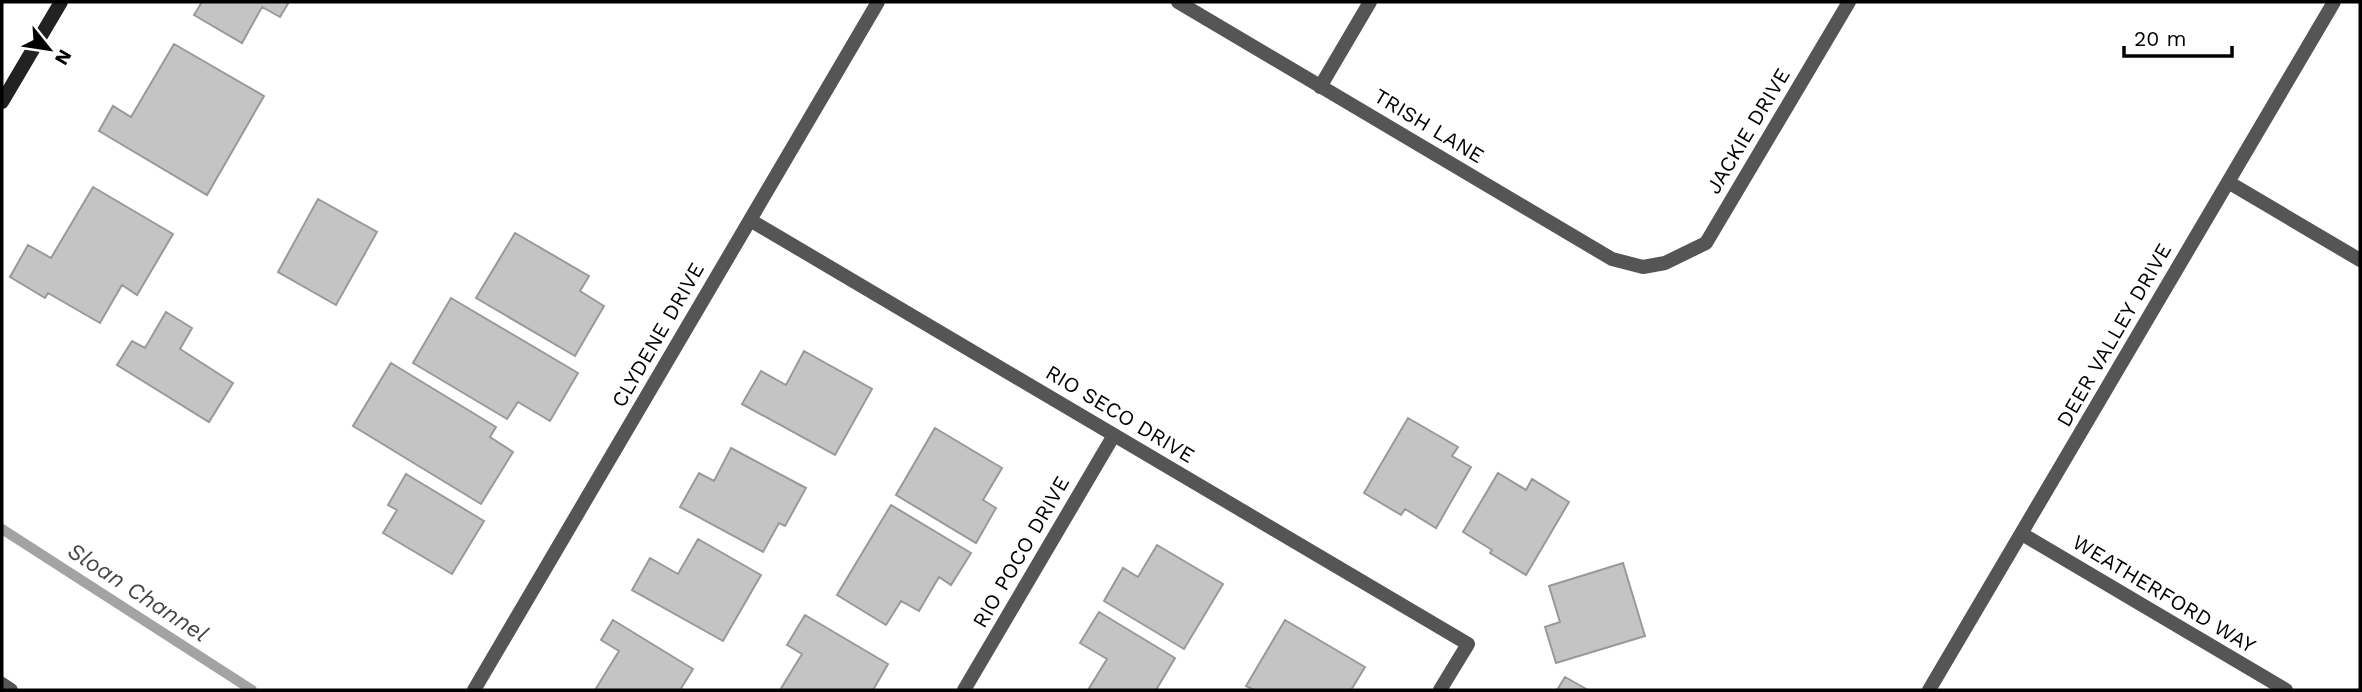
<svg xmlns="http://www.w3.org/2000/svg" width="2362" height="692" viewBox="0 0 2362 692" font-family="'Work Sans',sans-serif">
  <rect width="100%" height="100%" fill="#fff"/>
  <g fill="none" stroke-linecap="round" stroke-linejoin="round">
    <!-- stream -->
    <path stroke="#a3a3a3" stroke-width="10" d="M2,529L252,690"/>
  </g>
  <!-- building -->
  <path fill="#c4c4c4" stroke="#999" stroke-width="2" d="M202,2H289L280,17L262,7L242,43L194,15Z
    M174,44L264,96L207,195L99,131L113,106L131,117Z
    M93,187L173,234L137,295L122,285L100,323L48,293L45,298L10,277L28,245L51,258Z
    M318,199L377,232L336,305L278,272Z
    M515,233L589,276L580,291L604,306L575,356L476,298Z
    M451,298L578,373L550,421L518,402L507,419L413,363Z
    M166,312L192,328L180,349L233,383L209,422L117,365L132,341L145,348Z
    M804,351L872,389L835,455L742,404L761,371L786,385Z
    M391,363L496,427L490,437L513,452L481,504L353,426Z
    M1408,418L1458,447L1452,456L1471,467L1436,528L1405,509L1401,515L1364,493Z
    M935,428L1002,468L983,500L996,508L976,543L896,495Z
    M731,448L806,488L785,526L779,523L763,552L680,507L699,473L714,481Z
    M1498,473L1526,490L1532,479L1569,502L1526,575L1490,553L1492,550L1463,532Z
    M406,474L484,521L452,574L383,533L397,510L388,505Z
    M891,505L971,553L951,585L939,577L919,611L901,601L886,625L837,595Z
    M698,539L761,575L723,641L632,590L650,558L678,574Z
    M1157,545L1223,584L1184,649L1104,601L1123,568L1138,577Z
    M1623,563L1645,636L1556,663L1545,627L1560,622L1549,586Z
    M1099,612L1175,658L1156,690H1088L1107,659L1080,643Z
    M805,615L888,664L873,690H780L802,654L787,645Z
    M613,620L693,669L680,690H595L619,651L601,640Z
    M1285,620L1365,667L1351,690H1254L1246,686Z
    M1565,677L1588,690H1557Z"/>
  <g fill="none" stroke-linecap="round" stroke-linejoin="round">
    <!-- street -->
    <path stroke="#555" stroke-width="14" d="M1178,2L1612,259L1643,267L1665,263L1706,243L1849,2
      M1320,87L1370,2
      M2228,182L2360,260
      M750,220L1468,644L1440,690
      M2022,534L2286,690
      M2,684L11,690
      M474,690L878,2
      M964,690L1114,435
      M1929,690L2334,2"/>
    <!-- secondary -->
    <path stroke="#222" stroke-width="14" d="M2,102L61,2"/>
  </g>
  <g text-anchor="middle" stroke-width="5" stroke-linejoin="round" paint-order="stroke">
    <!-- street labels -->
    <g font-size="21" fill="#000" stroke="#fff">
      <text transform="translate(1429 126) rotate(31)" y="7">TRISH LANE</text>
      <text transform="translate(1748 131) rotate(-59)" y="7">JACKIE DRIVE</text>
      <text transform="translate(658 335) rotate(-60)" y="7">CLYDENE DRIVE</text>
      <text transform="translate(2114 335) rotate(-60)" y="7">DEER VALLEY DRIVE</text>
      <text transform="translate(1120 414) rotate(31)" y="7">RIO SECO DRIVE</text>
      <text transform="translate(1021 552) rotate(-60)" y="7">RIO POCO DRIVE</text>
      <text transform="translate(2164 594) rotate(31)" y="7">WEATHERFORD WAY</text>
    </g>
    <!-- water labels -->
    <g font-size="23" font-style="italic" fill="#444" stroke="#fff">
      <text transform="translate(138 592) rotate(33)" y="8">Sloan Channel</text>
    </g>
  </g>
  <!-- border -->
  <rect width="2362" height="692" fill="none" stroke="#000000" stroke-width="7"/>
  <!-- north arrow -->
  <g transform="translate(49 49) rotate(120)" stroke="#ffffff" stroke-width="5" paint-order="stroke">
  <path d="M0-5L12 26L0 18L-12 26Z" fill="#000000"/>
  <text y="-10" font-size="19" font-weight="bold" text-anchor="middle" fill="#000000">N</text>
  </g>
  <!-- scale -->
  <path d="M2124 46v10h108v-10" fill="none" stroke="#000000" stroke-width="3.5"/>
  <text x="2134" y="46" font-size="21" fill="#000000" stroke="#ffffff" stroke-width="5" paint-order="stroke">20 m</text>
</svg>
